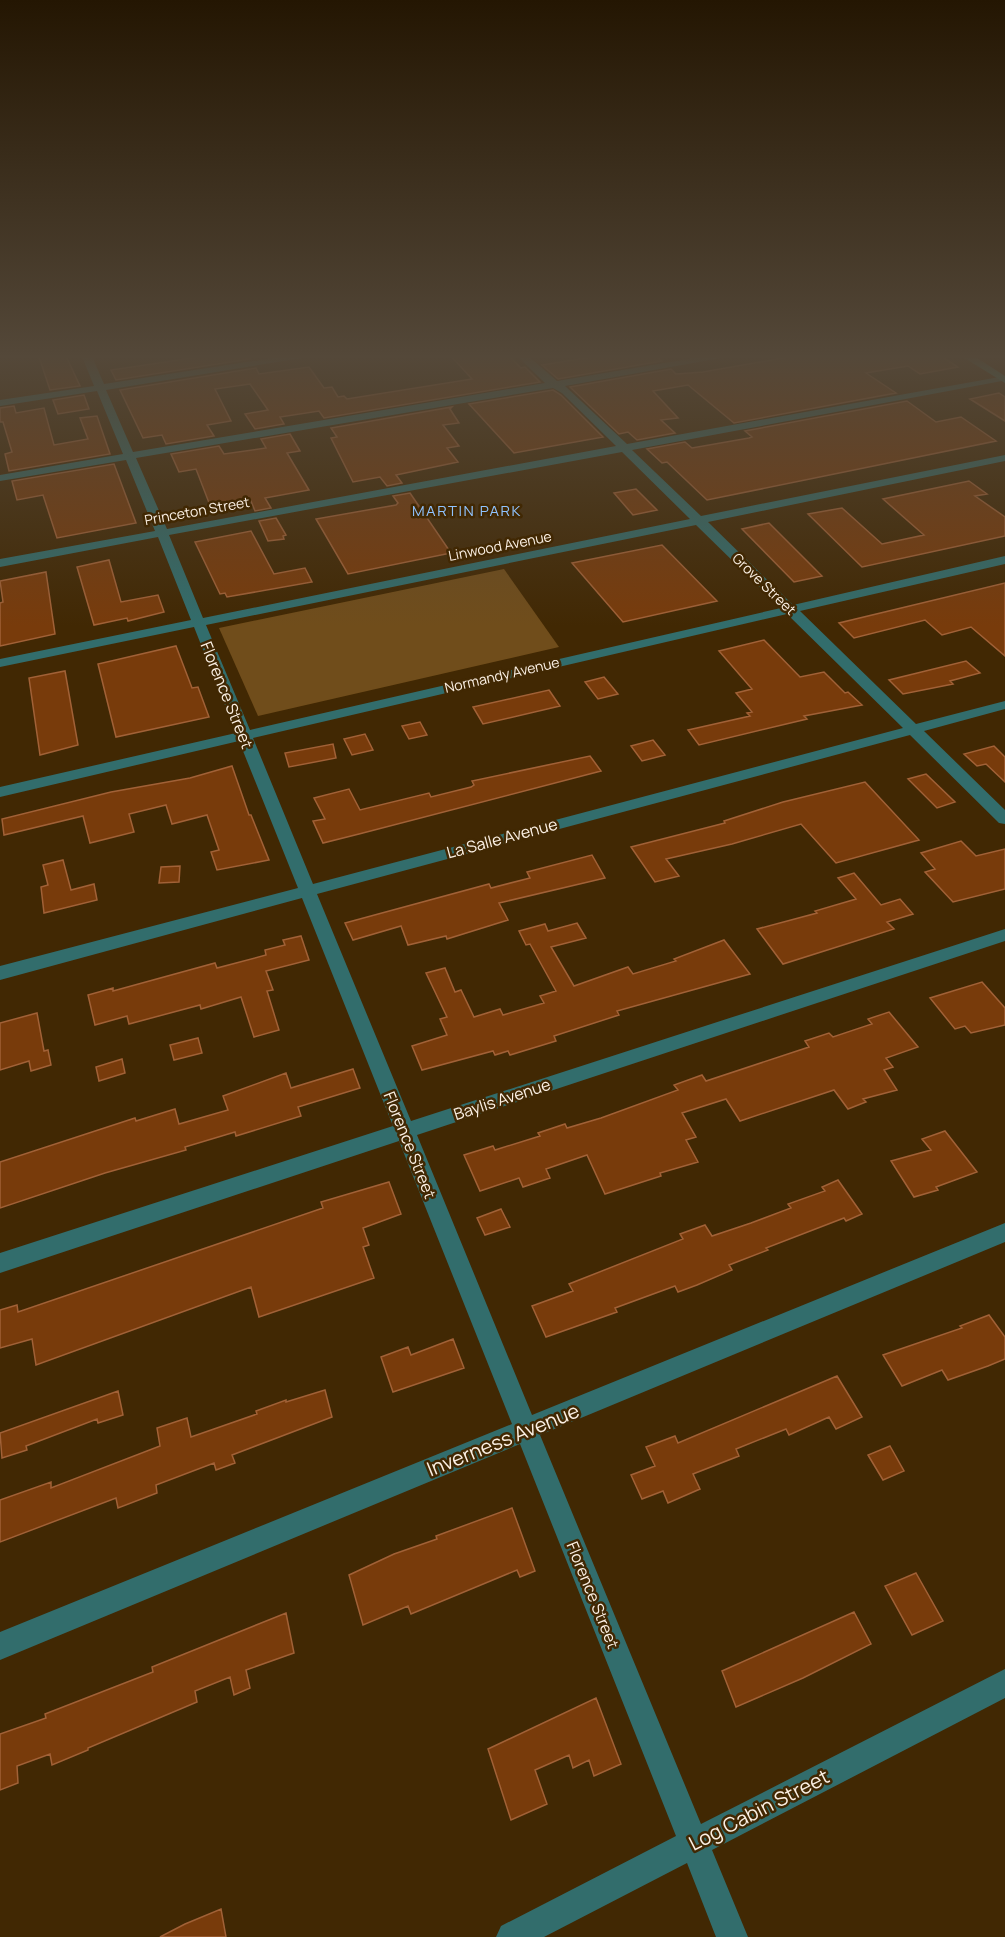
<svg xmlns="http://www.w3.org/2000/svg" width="1005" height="1937" viewBox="0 0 1005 1937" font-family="Manrope,sans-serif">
  <rect width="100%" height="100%" fill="#412803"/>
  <!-- green -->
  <path fill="#704d1b" d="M504,569L559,647L258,716L219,628Z"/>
  <!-- building -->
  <path fill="#783b0b" stroke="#a16137" stroke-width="1.5" d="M38,354H65L80,386L50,390Z
    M219,354H248L250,359L116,380L111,370Z
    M449,354H512V359L521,368L525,367L540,382L324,418L319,411L280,417L284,424L255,429L245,414L268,410L250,384L215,389L231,421L207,425L214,436L166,444L162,435L143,438L120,390L256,368L259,374L309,367L324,388L332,387L338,397L344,396L347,399L472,379Z
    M610,354H655L662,361L558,379L542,365Z
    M806,354H938L958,367L920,374L908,366L866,373L896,393L734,423L688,385L653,391L678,418L661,420L675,433L637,440L628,432L619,434L570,387L671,369L676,374L703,372Z
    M553,390L561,395L603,437L514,453L469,404Z
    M999,393L1005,397V421L970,399Z
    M84,395L89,409L58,414L53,400Z
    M907,401L936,422L961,417L996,441L707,500L667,462L662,463L647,449L685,442L692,448L749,438L752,437L745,431Z
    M14,406L16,413L44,408L54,445L88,439L80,418L97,416L110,454L9,471L5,454L12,452L3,422H0V408Z
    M452,407L450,409L459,423L443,425L459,446L447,448L458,462L396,475L402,483L387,486L380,477L353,482L331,438L337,437L331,428Z
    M290,434L300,451L287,453L309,490L265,498L271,508L255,511L251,501L211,508L196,469L179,472L171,454L219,446L224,454L266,448L261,439Z
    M114,464L136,523L57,538L43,495L17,500L12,481Z
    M969,481L987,494L975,496L1005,517V536L862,567L808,514L842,508L882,544L924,535L883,499Z
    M636,489L657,510L633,515L614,493Z
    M410,493L451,553L348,574L316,519L396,505L398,503L393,496Z
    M276,518L286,535L283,536L284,539L268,541L259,521Z
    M769,523L822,576L794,582L742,529Z
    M251,531L274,574L305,568L312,582L227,597L225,593L220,594L195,542Z
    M662,545L717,601L623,622L572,563Z
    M109,560L121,602L158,595L164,612L128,621L127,618L94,625L77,567Z
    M46,572L55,634L0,646V603L3,602L0,581Z
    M1005,583V656L971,627L942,635L925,620L854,638L839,623Z
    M764,640L800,677L824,672L845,693L848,692L862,705L804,716L807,719L699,745L688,730L750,716L747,713L752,712L736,693L752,689L719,651Z
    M176,646L192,688L198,687L209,717L116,737L98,664Z
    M966,661L980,673L950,681L953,684L903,694L889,680Z
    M65,671L78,745L40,755L29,678Z
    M604,677L618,694L598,699L585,682Z
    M549,690L560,706L483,724L473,707Z
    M420,722L427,735L409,739L402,726Z
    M365,734L373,750L352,755L344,739Z
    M653,740L665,755L642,761L631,746Z
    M333,744L336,758L289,767L285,753Z
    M994,746L1005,757V782L986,764L977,766L964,754Z
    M590,756L601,771L359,834L323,843L313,821L325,819L314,798L349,789L360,810L429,793L431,797L471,787L474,785L472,781Z
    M232,766L249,815H251L269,860L217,870L211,852L219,850L207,815L172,824L166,805L129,814L134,832L90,843L83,816L4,835L2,819L111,792L190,778Z
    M926,774L955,802L937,808L908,779Z
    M865,782L919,840L836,863L801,824L732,844L666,859L679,876L655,882L631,847L725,823L724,821L783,802Z
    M961,841L976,856L1005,849V889L953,902L925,872L935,869L921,853Z
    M592,855L605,878L499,903L508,920L447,939L446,936L408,945L401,926L353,940L345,923L489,884L491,888L530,878L527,872Z
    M63,860L71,890L94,884L97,900L44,913L41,887L48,885L43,865Z
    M180,866L179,882L159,883L161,867Z
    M854,873L881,905L900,899L913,914L887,922L894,929L783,964L757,929L817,913L815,911L856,899L838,878Z
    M577,923L586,938L551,947L574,986L628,967L633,974L676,961L674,959L724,940L750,974L617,1011L619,1015L554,1036L556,1041L510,1055L508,1051L495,1055L493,1051L422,1070L412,1046L447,1035L440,1019L447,1017L426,973L445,968L455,992L461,990L474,1017L500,1009L503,1015L544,1003L540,996L556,991L530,944L526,945L519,931L545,924L548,931Z
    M301,936L309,960L266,971L273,990L267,991L279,1030L254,1037L241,997L201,1009L200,1005L129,1024L127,1016L95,1025L88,995L113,988V991L215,963L217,968L266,955L265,950L285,945L283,940Z
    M982,982L1005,1008V1025L971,1033L965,1026L955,1029L930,998Z
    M889,1012L918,1047L886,1058L893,1067L884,1070L897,1090L863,1099L866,1102L848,1109L834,1090L740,1121L726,1099L682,1113L696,1137L686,1140L698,1162L660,1173L661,1176L605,1194L587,1155L546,1169L550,1178L523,1187L519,1178L480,1191L464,1155L493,1146L495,1150L540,1136L538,1133L565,1124L567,1128L601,1118L678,1090L674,1085L702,1075L706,1081L809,1047L805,1041L829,1033L833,1037L872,1024L868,1019Z
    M37,1013L44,1051L48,1050L51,1065L31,1071L29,1061L0,1070V1023Z
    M198,1038L202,1053L174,1060L170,1045Z
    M122,1059L125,1073L99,1081L96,1067Z
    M353,1069L360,1088L298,1107L301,1116L236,1136L235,1132L185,1147L186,1150L105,1173L0,1208V1162L135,1118L136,1121L175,1109L179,1124L228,1110L223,1096L286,1073L291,1088Z
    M945,1131L977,1172L936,1187L938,1190L914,1197L891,1161L931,1150L922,1139Z
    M838,1180L862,1214L846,1221L844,1218L766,1248L768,1250L729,1265L732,1270L697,1285L678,1292L675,1286L615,1308L617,1312L546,1337L532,1306L573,1291L569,1284L683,1239L680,1234L705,1225L712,1236L751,1223L791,1208L788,1204L825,1191L822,1187Z
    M389,1182L401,1214L363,1228L369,1245L363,1247L374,1278L259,1317L251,1287L36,1365L32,1339L0,1348V1310L17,1305L18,1312L323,1208L321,1202Z
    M501,1209L510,1227L485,1235L477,1218Z
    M989,1315L1005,1337V1359L988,1366L948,1380L942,1370L902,1386L883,1355L962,1328L960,1326Z
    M453,1339L464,1368L393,1392L381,1357L408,1347L411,1355Z
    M837,1376L862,1417L836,1429L829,1417L789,1435L786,1429L736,1449L739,1456L693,1474L700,1489L668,1503L663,1491L642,1499L631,1475L655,1466L646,1447L675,1436L678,1443Z
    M325,1390L332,1417L232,1455L235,1463L216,1470L214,1463L156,1485L157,1493L118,1508L116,1498L0,1542V1500L51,1482V1488L160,1446L157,1428L187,1418L191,1437L257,1414L256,1411L286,1400V1402Z
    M118,1391L123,1415L98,1423L97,1419L26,1446L27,1450L2,1458L0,1433Z
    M890,1446L904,1471L883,1480L868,1455Z
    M512,1508L535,1571L520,1577L517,1570L411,1614L408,1606L363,1625L349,1575L394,1554L437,1539L436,1536Z
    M916,1573L943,1621L912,1635L885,1586Z
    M854,1612L871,1644L803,1678L736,1707L722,1671Z
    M286,1613L294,1653L246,1670L250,1688L234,1695L230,1677L195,1691L197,1702L88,1748V1750L52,1765L50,1754L17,1766L18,1783L0,1790V1734L46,1718L45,1714L153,1672L152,1667Z
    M596,1698L621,1764L594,1776L589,1760L573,1768L569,1755L535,1770L547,1804L511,1820L488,1749Z
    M221,1909L226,1937H160L185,1924Z"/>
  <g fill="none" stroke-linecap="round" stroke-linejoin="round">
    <!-- street -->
    <path fill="#326d6c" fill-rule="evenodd" d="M81,354H91L104,384L299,354H326L106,390L133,452L545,383L515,354H526L557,381L718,354H743L565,386L627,444L1005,376V380L1002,381L632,450L701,516L1005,455V461L708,522L793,605L1005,556V564L800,611L916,724L1005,701V709L924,731L1005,810V824L999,823L910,735L317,894L411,1121L1005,929V941L417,1135L532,1415L1005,1223V1242L540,1435L701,1824L1005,1669V1698L712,1850L748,1937H716L687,1863L544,1937H496L501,1926L676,1836L520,1444L0,1660V1632L512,1424L399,1141L0,1273V1253L393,1126L302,898L0,980V966L298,888L239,741L0,797V787L236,733L194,627L0,667V659L191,620L158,537L0,567V559L155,531L126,460L0,481V475L123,454L97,391L0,406V400L94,386ZM553,388L562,393L616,446L167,529L136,458ZM622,452L690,519L203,618L169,535ZM696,525L781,608L250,730L206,625ZM787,614L903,728L313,884L253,738Z"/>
    <!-- secondary -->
    <path fill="#23908e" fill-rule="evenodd" d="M958,354H971L1005,376V383Z"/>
  </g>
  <!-- sky -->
  <linearGradient id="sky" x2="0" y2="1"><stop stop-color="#241602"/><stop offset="0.57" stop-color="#544839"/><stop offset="1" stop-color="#544839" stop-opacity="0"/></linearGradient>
  <rect width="1005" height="626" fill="url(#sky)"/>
  <g text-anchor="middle" stroke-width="5" stroke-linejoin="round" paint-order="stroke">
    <!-- far-street labels -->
    <g font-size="14" fill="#fbf0e4" stroke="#412803">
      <text transform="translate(197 511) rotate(-10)" y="5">Princeton Street</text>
      <text transform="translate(500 546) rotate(-11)" y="5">Linwood Avenue</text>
      <text transform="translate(764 584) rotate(44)" y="5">Grove Street</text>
      <text transform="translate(502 675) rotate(-13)" y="5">Normandy Avenue</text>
    </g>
    <!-- far-neighbourhood labels -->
    <g font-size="15" letter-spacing="1.5" fill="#90c3fe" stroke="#412803">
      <text x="467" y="516">MARTIN PARK</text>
    </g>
    <!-- street labels -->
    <g font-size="16" fill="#fbf0e4" stroke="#412803">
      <text transform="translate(227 695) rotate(68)" y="6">Florence Street</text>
      <text transform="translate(502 838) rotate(-15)" y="6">La Salle Avenue</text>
      <text transform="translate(502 1099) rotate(-18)" y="6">Baylis Avenue</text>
      <text transform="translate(410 1145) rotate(68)" y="6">Florence Street</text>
      <text transform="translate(593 1595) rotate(68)" y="6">Florence Street</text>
    </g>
    <!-- near-street labels -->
    <g font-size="20" fill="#fbf0e4" stroke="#412803">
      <text transform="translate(503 1440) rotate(-22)" y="7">Inverness Avenue</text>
      <text transform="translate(759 1810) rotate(-27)" y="7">Log Cabin Street</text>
    </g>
  </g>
</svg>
